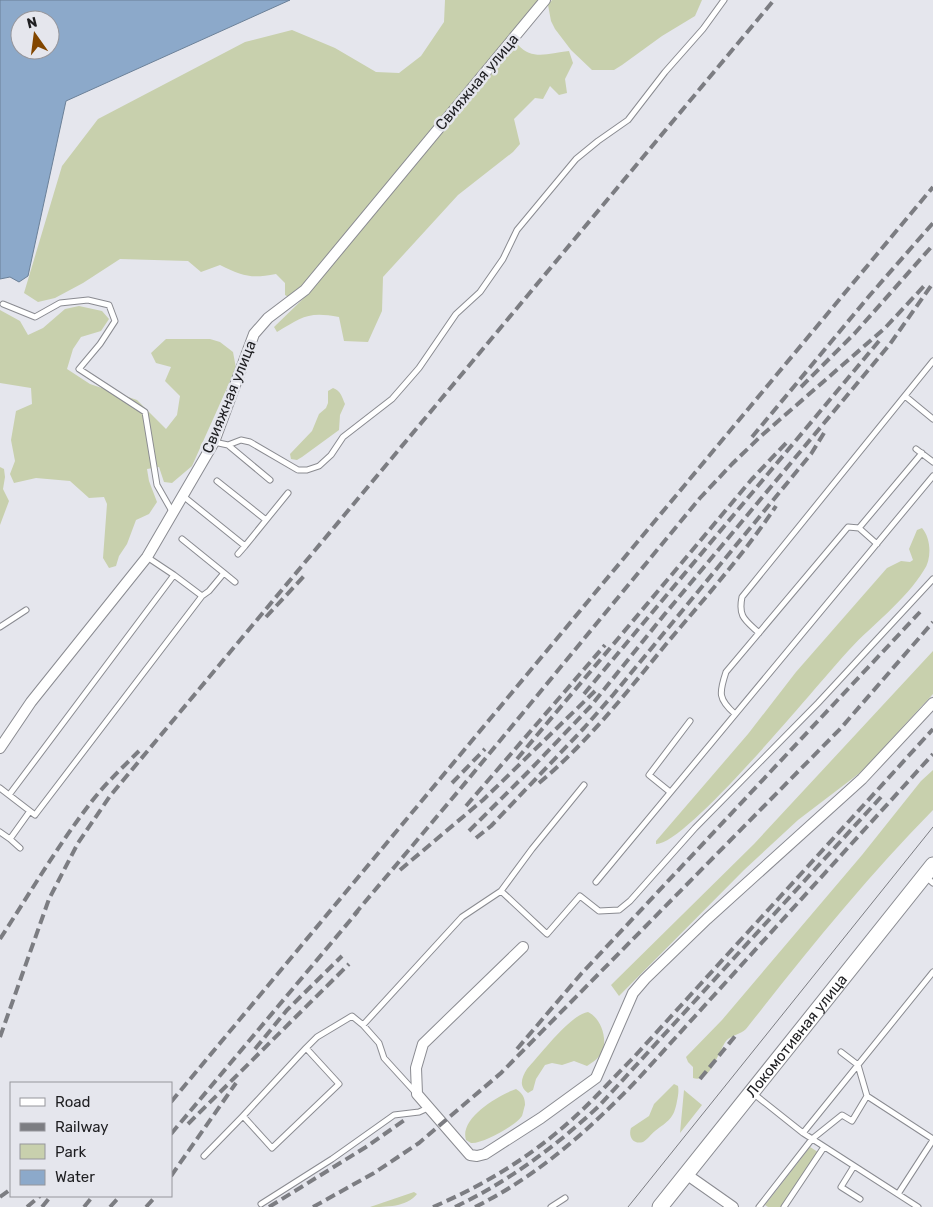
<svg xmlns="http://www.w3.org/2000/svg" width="933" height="1207" viewBox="0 0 933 1207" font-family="Rubik,sans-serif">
  <rect width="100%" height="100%" fill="#e5e6ed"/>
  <!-- green -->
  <path fill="#c8d0ad" d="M445,0H539L292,299L285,295V283L276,274C250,279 243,276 220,265L201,272L188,261L120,259L83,283L55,298L38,302L24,293L62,166L98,119L245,42L292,30L335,48L376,72L399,73L421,56L444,22Z
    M552,0H702L695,16L662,36L622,65L614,70H592L571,50L555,29L551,21L548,5Z
    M518,45C533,61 549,53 569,51L573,63L565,79L567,93L559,95L550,86L543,99L535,98L514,119L520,144L513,152L458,195L383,277L382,311L368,342L344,341L339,317C308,311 302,317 277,332L274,327L305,297L512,48Z
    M79,306L102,311L109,319L101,331L81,337L73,349L67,369L90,384L137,400L166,429L177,415L180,396L165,381L171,367L156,363L151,353L166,339H210L220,342L233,352L236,368L192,466L172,483L164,482L159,467L147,469L149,481L157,502L149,514L136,520L127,544L119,556L116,566L109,568L103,558L107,504L104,497L89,498L70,481L36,478L14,483L10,474L15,461L11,440L16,411L32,404L31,388L0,383V310L20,321L28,335L43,328L65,309Z
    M333,388C341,391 342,397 345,404L340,415L339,430L302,457L297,460L291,459L290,454L312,431L319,414L326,408L328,403V391Z
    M0,467L4,469L5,477L3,489L9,501L0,525Z
    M922,528C931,538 932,559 924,570C905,601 873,624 849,650C821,680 687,845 656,844V841L748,734L796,672L887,568L901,561L910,562L913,560L909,549L917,530Z
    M933,651V694L861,772L798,820L744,870L619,996L611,985L754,844Z
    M933,770V810C866,878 805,954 746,1029C740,1035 731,1035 726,1041C718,1052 710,1084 693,1078V1067L688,1062L686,1057L722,1020L862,855L921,781Z
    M588,1012C601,1018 608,1039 602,1052C598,1059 593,1062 587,1066L574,1061L562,1065L552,1063L545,1065L536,1079L533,1090L528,1093C518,1086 522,1077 527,1069C540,1055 571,1014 588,1012Z
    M674,1084L678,1086C679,1091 678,1096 677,1101C674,1119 668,1121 655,1131C651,1134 647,1140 643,1142C633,1145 628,1136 631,1128L649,1116L654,1104Z
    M516,1089C522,1093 525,1097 525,1105C524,1108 523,1113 522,1116C515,1126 483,1144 471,1143L466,1140C459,1118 499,1095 516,1089Z
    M684,1090L702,1105L680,1133Z
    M810,1147L818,1152L781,1207H768L765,1205Z
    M414,1192L417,1194C407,1207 386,1207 370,1207Z"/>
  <!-- water -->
  <path fill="#8ca9ca" stroke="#6b8098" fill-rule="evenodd" d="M0,0H290L66,101L28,276L19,282L10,277L0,279ZM20,20H50V50H20Z"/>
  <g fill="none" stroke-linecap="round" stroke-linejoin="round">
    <defs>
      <path id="lane" d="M3,304L35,317L60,303L88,300L109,305L115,321L100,344L79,369L145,412L157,485L173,513
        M905,396L933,419
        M214,442L228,445L270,480
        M228,445L241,440L250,442L298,470H307L319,466L331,455L343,437L392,399L419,368L456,314L480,292L503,259L517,230L576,159L598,141L628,120L665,72L703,29L724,0
        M916,449L933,462
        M217,481L266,520
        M183,496L245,546L288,493
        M859,528L922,453
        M182,539L224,573L209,591L202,596
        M238,554L245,546
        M224,573L235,582
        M0,627L26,610
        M759,633C745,620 738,617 742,597L933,361
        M735,714C718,699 719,693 726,672L848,527L859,528L877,544
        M0,788L9,795L174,575L147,557
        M670,792L649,775L690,721
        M9,795L35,815L202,596L174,575
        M0,832L10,839L30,811
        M10,839L20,848
        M925,876L933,883
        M596,882L933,476
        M501,891L547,934L580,896L599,911L619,910L630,901L695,828L818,703L933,579
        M363,1025L462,917L501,891L532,849L584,785
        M306,1048L339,1084L272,1148L243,1116L306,1048L317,1037L352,1016L363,1025L379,1043L384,1058L415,1092
        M841,1052L858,1065L867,1096
        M754,1094L803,1133L918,1207
        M803,1133L933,972
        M204,1156L243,1116
        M854,1166L841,1187L860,1199
        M898,1194L933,1140
        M261,1204L332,1159L394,1115L419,1112L428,1108
        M551,1207L565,1198
        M759,1207L812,1139L842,1115L852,1121L867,1096L933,1139
        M784,1207L824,1147"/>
      <path id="street" d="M0,748L31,702L147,557L214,442L254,334L268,318L305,290L545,0
        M523,947L423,1044L416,1068L417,1094L470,1155L477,1156L485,1154L541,1118L596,1078L633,993L645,979L707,919L862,779L933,703
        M686,1174L733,1207"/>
      <g id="primary">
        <path id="s1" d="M660,1207L933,865"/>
      </g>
    </defs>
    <!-- lane casing -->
    <use href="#lane" stroke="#8a8b91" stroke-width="7"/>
    <!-- street casing -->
    <use href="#street" stroke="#8a8b91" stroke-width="12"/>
    <!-- primary casing -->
    <use href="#primary" stroke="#8a8b91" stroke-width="17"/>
    <!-- lane -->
    <use href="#lane" stroke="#fff" stroke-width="5"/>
    <!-- street -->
    <use href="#street" stroke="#fff" stroke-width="10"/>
    <!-- primary -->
    <use href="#primary" stroke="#fff" stroke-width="15"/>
    <!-- tram -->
    <path stroke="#7c7d82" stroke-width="1" d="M628,1207L933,827"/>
    <!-- rail -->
    <path stroke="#7c7d82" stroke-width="4" stroke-dasharray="10 5" stroke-linecap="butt" d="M801,387L855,333L933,245
      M752,437L870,295L933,223
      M266,617L305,575
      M584,694L879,341
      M517,759L752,479L788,441
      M452,783L485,749
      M539,783C588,742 627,692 667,643C705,598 744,554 776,506
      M466,806L605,645
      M469,831L528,772L590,707L664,615L890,344L933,283
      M476,838L491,826L584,728L613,695L811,454L824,433
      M400,870L483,800L595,691
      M354,915L461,788L700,498L732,464L761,436L885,328L925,285
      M0,939C30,893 58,845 92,801C106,783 123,767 139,751
      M0,1037L49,899L78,843L110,796L774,0
      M255,1049L287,1010L342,956
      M517,1049L581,974L920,612
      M700,1079L736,1035
      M171,1102L933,187
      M188,1124L349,964
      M171,1134L358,911
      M171,1176L236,1083
      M0,1197L11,1189
      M27,1207L40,1196
      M42,1207L51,1196
      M84,1207L93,1196
      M110,1207L120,1196
      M146,1207L156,1196
      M269,1207L366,1147L406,1119
      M313,1207L374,1173L419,1143L501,1073L841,728L933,622
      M433,1207C482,1186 529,1158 569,1122C592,1102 612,1079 634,1057L933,729
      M455,1207C509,1181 555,1147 599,1106L881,797
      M475,1207C538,1176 590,1129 638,1079L933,754"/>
  </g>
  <g text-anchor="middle" stroke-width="5" stroke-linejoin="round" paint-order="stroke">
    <!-- street labels -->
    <g font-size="15" fill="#1f1f22" stroke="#e5e6ed">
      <text transform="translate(477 82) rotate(-50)" y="5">Свияжная улица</text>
      <text transform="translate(229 397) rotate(-68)" y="5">Свияжная улица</text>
      <text dy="5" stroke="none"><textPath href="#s1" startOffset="219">Локомотивная улица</textPath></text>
    </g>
  </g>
  <!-- legend -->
  <rect x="10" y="1082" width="162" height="115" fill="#e5e6ed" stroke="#96969c"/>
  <rect x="20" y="1098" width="25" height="8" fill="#ffffff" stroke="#96969c"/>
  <text x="55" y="1107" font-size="15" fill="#1f1f22">Road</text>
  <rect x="20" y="1123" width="25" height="8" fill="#7c7d82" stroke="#96969c"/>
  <text x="55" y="1132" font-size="15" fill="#1f1f22">Railway</text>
  <rect x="20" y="1144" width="25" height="15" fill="#c8d0ad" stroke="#96969c"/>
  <text x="55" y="1157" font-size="15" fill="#1f1f22">Park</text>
  <rect x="20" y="1170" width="25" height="15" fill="#8ca9ca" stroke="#96969c"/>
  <text x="55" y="1182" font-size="15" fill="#1f1f22">Water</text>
  <!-- north arrow -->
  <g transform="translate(35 35) rotate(346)"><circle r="24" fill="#e5e6ed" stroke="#96969c"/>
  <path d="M0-4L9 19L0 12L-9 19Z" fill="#824600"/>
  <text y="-8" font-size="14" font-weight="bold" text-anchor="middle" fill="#1f1f22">N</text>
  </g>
</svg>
